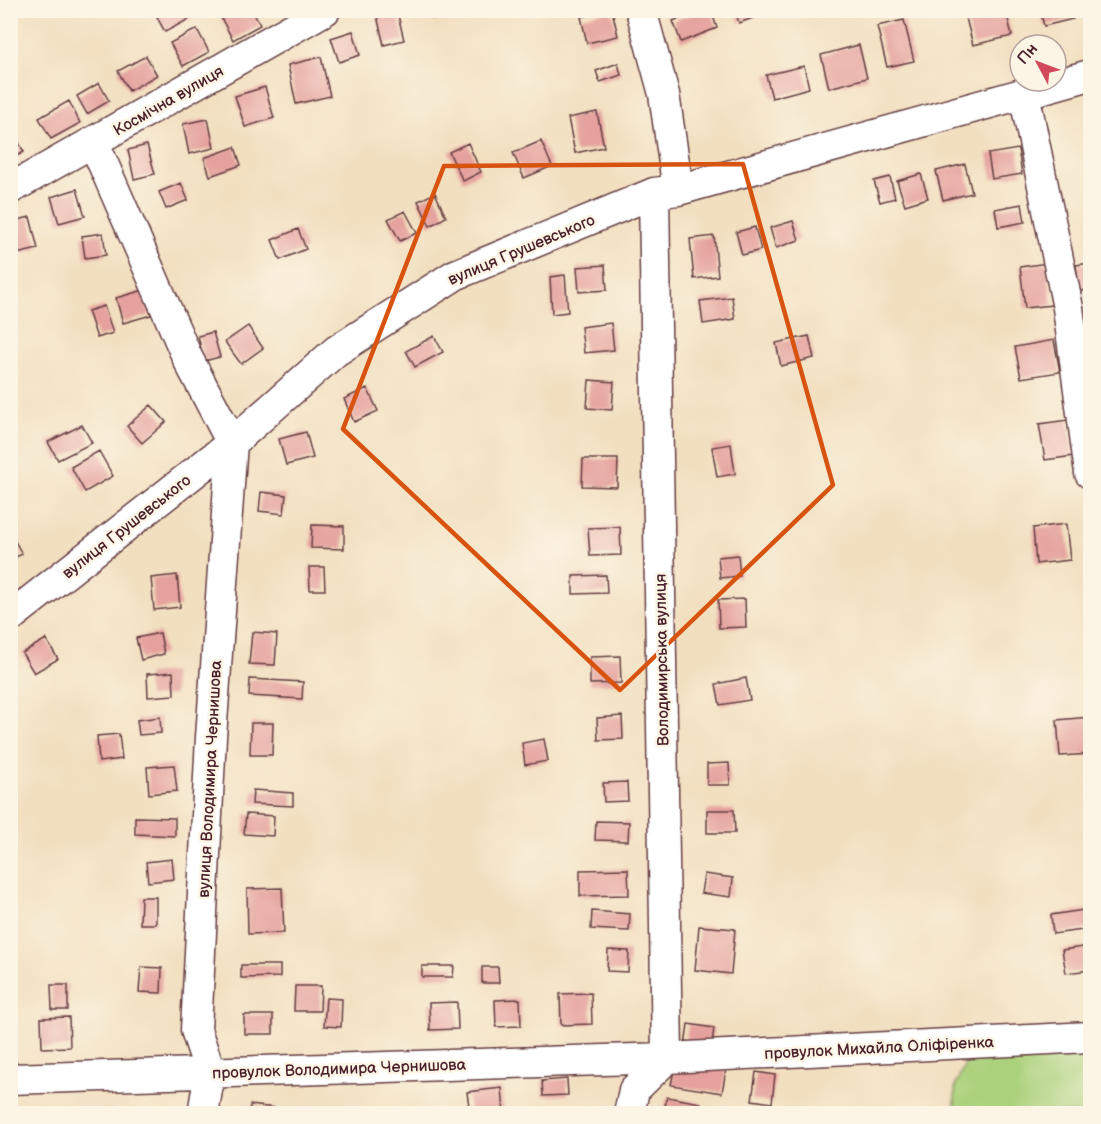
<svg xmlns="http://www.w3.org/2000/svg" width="1101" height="1124" viewBox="0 0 1101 1124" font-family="'Balsamiq Sans',sans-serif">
  <rect width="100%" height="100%" fill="#fcf5e5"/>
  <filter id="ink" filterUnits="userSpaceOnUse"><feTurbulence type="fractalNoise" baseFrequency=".0167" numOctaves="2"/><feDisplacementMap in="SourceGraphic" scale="12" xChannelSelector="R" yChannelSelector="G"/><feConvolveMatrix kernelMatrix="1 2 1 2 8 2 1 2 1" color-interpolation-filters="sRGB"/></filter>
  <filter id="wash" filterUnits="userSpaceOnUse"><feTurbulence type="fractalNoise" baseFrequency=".008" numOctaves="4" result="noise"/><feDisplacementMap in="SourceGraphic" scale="24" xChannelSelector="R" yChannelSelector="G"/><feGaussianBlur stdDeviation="1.35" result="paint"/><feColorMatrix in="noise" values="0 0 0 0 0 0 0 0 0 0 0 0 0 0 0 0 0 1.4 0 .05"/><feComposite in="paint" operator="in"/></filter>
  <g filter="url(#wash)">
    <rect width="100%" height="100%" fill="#f2dfc0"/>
    <!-- green -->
    <path fill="#abd17b" stroke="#7a7853" stroke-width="1.5" d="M1090,1026V1113H955V1086L978,1037Z"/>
    <g id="blocks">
      <!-- building -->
      <path fill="#e5a19d" d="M169,10H190L193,17L165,32L157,17Z
        M231,10H252L260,25L233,40L220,16Z
        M430,10H458V14L432,19Z
        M612,10L618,36L587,43L581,17Z
        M701,10H711L717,28L681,42L673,21Z
        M735,10H771L772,11L739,23Z
        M997,10H1006L1012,36L973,45L966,18Z
        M1040,10H1071L1073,19L1044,26Z
        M397,11L404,40L384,45L377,16Z
        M904,20L914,61L887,67L877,26Z
        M197,29L209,52L183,66L170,43Z
        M353,31L360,55L339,62L331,38Z
        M859,45L867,78L829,88L821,55Z
        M146,56L157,75L129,91L118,71Z
        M321,57L330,96L296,104L288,65Z
        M618,63L621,75L600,82L596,71Z
        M804,66L809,88L772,98L766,75Z
        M99,83L109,101L87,114L77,96Z
        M265,87L274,118L245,127L235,96Z
        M69,101L80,123L51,139L39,118Z
        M597,112L604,147L575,153L568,118Z
        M208,119L214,148L189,154L183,124Z
        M14,134L24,152L10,160V136Z
        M541,141L552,166L524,178L513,153Z
        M468,143L481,172L463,181L449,152Z
        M147,145L155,174L134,179L128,150Z
        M235,147L241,165L210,176L204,158Z
        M1018,149L1022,174L992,179L988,154Z
        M965,164L972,193L943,200L936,171Z
        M921,174L928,198L905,205L897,181Z
        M890,177L895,198L880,202L874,181Z
        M181,183L188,200L166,209L159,192Z
        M77,189L85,216L59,223L51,197Z
        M435,193L446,217L430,226L418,201Z
        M1022,204L1025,222L998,227L995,209Z
        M405,211L417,233L400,241L388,219Z
        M30,217L38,249L12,255L10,222Z
        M793,221L799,240L776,248L770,228Z
        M755,227L761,250L742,255L736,232Z
        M298,229L306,249L280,260L272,240Z
        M103,233L106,255L85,258L82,236Z
        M714,236L718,276L694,279L690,239Z
        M1047,263L1052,305L1025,308L1020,267Z
        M1090,263V290L1079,291L1076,265Z
        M605,265L607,290L579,292L577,267Z
        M565,275L568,312L552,314L550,277Z
        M144,290L151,315L123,323L116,298Z
        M732,297L735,319L703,324L700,301Z
        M104,306L113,333L97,338L88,311Z
        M611,323L614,350L584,353L581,327Z
        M248,326L263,348L241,364L225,342Z
        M213,332L220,357L204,361L198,336Z
        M434,336L443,352L415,367L406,351Z
        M809,336L814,358L781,366L776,343Z
        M1054,340L1060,372L1021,378L1015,347Z
        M589,380L614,382L612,410L587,408Z
        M367,388L378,411L354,422L344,399Z
        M151,405L166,422L142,443L127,426Z
        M1068,420L1074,456L1045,460L1039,424Z
        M82,425L92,443L58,460L48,442Z
        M306,432L313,458L286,465L279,439Z
        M731,444L735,474L717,477L712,447Z
        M99,451L113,476L85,492L71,467Z
        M583,459H618L617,487L582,486Z
        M261,492L286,495L284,514L259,511Z
        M1066,524L1070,560L1036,564L1033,528Z
        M312,525L344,526V549L311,548Z
        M620,527L621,555L590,556L588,528Z
        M10,532L22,554L10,560Z
        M738,555L740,576L720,578L718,557Z
        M309,567H324L325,590H310Z
        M177,575L180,607L154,610L151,578Z
        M606,575L607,593L573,594V576Z
        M745,599L746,627L719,628L718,600Z
        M252,632L277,634L275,665L249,664Z
        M160,633L164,654L141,660L136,638Z
        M46,639L58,659L34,673L22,653Z
        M620,656L621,683L590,684V657Z
        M173,672L174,695L148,697L147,674Z
        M746,678L750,700L720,705L716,684Z
        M250,679L303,682L302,699L249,696Z
        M622,716L623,739L598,740L597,718Z
        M160,717L161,733L139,735L137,720Z
        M1090,717V754L1060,756L1057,720Z
        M251,723H273L272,755H250Z
        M119,734L122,759L99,762L97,736Z
        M544,739L548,761L525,765L522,743Z
        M729,763L730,785H707V764Z
        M174,765L177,791L149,794L147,767Z
        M627,782L628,801L604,802L603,783Z
        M253,790L293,793V806L252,804Z
        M707,810H734L735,833H707Z
        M246,814L274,816L273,836L244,834Z
        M135,817L175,818V836L135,834Z
        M596,821L629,822L628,841L595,840Z
        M172,859L174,879L148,882L146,862Z
        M628,869L629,895L580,896V870Z
        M704,874L733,878L731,897L701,893Z
        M282,888L284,933L248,934L247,889Z
        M141,897H156V924H140Z
        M1090,909V929L1053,934L1051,915Z
        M592,911L630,914L629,931L591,929Z
        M699,926L735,929L731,974L695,970Z
        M1090,946V970L1066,973L1062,950Z
        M608,950L629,951L628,972L607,971Z
        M241,965H280V977L241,978Z
        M422,966H454L453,977H422Z
        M141,967L162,968L161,993L139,992Z
        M482,967H498L499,983H482Z
        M51,985H68V1010H52Z
        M295,986H321L320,1011H294Z
        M591,993L592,1024L561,1025L560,994Z
        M326,998L342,999L341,1027L324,1026Z
        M520,999L521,1026L496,1027L495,1000Z
        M457,1002L458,1029L430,1030L429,1003Z
        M244,1015H273V1034H244Z
        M69,1017L70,1047L42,1048L41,1018Z
        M688,1024L714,1028L711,1050L685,1046Z
        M676,1061L726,1070L722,1093L671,1085Z
        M756,1072L775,1075L772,1103L752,1100Z
        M567,1079L568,1095L543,1096L542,1081Z
        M502,1088L504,1114H470L467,1092Z
        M667,1097L701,1103L699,1114H663Z
        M250,1105L275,1108V1114H249Z
        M97,1110H113V1114H97Z"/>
    </g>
  </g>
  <g filter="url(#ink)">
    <use href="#blocks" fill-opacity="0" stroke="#633c41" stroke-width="1.5"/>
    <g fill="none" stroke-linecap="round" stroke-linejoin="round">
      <defs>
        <path id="minor" d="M641,10L664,94L678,190
          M1024,93L1068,308L1090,473
          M94,143L188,359L232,443L211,737L196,1030L210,1072L203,1114
          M10,189L325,10
          M10,617L232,443L336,351L455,275L654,193L678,190L1090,75
          M10,1079L667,1058L1090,1037
          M629,1114L634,1090L667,1058L654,193"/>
      </defs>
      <!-- minor casing -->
      <use href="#minor" stroke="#633c41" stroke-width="33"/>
      <!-- minor -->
      <use href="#minor" stroke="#fff" stroke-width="30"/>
    </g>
  </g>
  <!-- marked area -->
  <path fill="none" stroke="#d8530f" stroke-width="4.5" stroke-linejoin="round" d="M743,164L833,485L620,690L343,429L444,166Z"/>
  <g text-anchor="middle" stroke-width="5" stroke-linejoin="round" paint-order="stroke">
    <!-- street labels -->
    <g font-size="16" fill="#4a1f2b" stroke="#fcf5e5">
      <text transform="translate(168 100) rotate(-30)" y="6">Космічна вулиця</text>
      <text transform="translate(521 249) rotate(-23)" y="6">вулиця Грушевського</text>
      <text transform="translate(126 526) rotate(-38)" y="6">вулиця Грушевського</text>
      <text transform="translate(661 660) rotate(-91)" y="6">Володимирська вулиця</text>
      <text transform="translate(209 779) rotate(-87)" y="6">вулиця Володимира Чернишова</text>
      <text transform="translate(879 1047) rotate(-3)" y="6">провулок Михайла Оліфіренка</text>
      <text transform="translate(339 1068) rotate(-2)" y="6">провулок Володимира Чернишова</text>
    </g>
  </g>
  <!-- margin -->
  <rect width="1101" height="1124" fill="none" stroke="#fcf5e5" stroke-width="36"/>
  <!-- north arrow -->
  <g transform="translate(1038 63) rotate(311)"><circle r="28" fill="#fcf5e5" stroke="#b59f9b" stroke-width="1.5"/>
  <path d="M0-4.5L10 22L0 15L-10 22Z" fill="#d1495b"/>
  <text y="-9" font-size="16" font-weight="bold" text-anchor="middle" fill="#4a1f2b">Пн</text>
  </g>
</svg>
